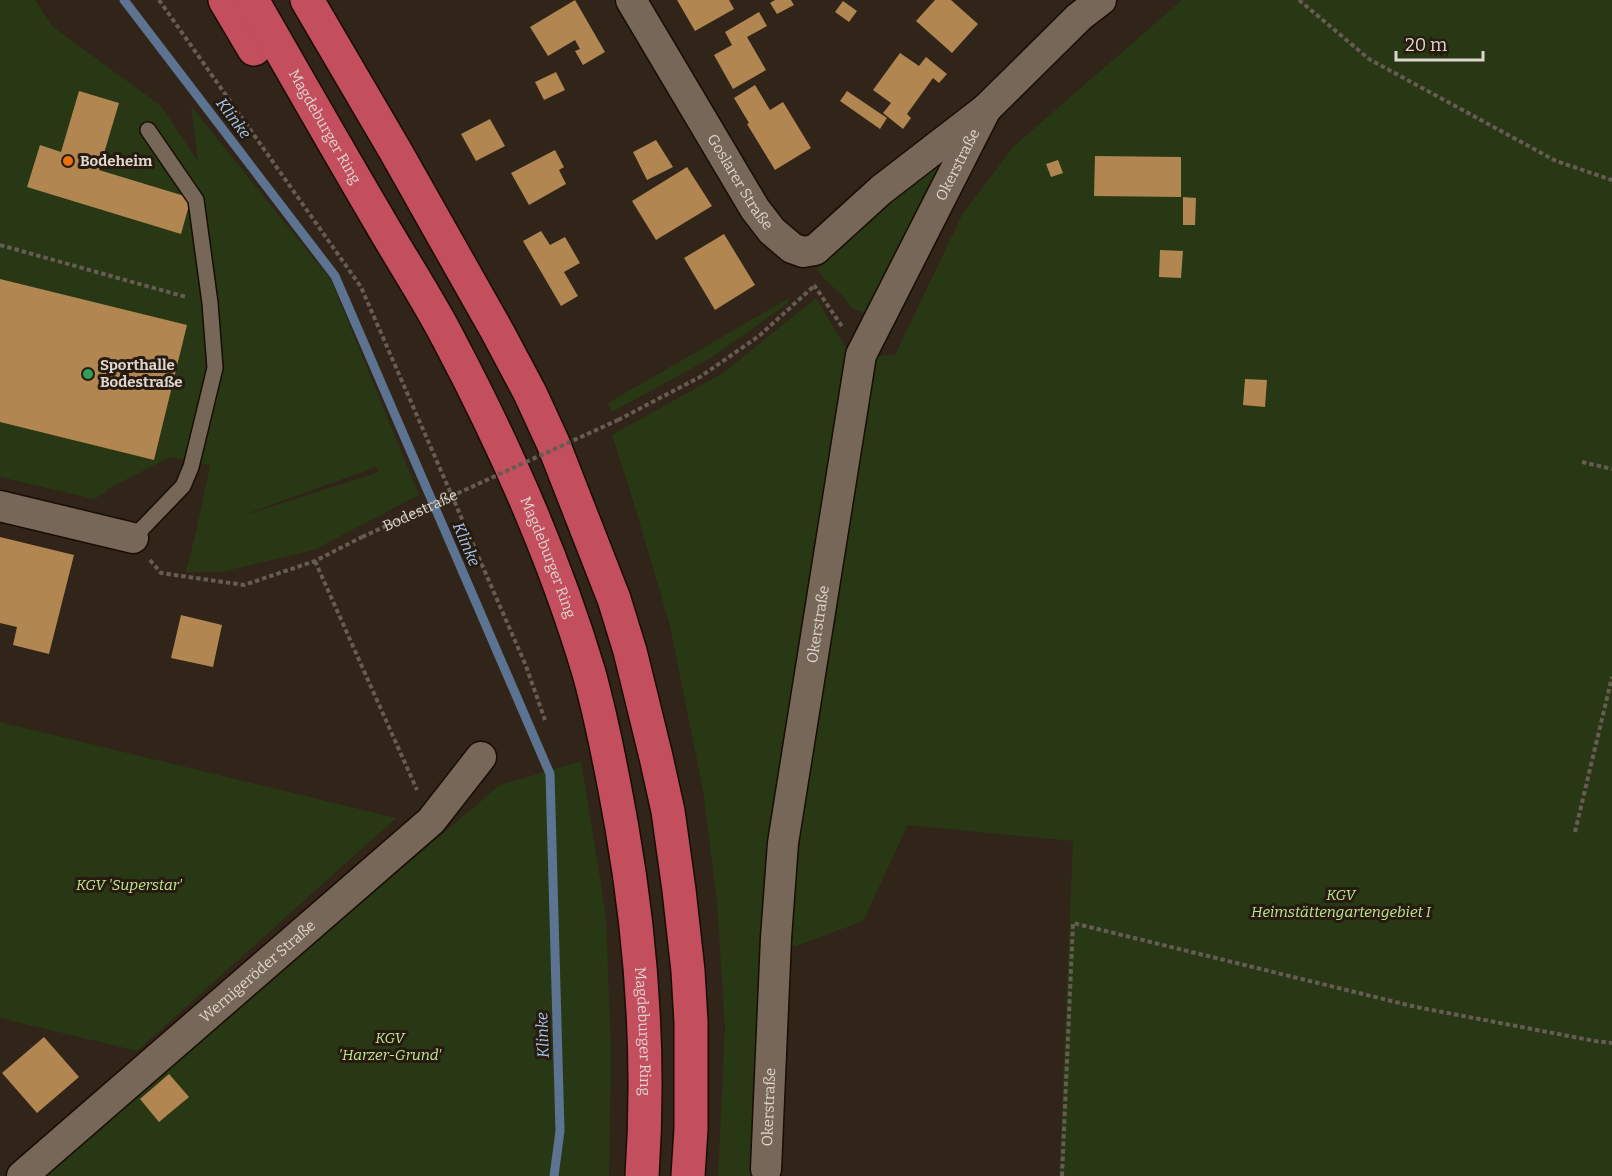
<svg xmlns="http://www.w3.org/2000/svg" width="1612" height="1176" viewBox="0 0 1612 1176" font-family="Bitter,serif">
  <rect width="100%" height="100%" fill="#312418"/>
  <!-- green -->
  <path fill="#283815" fill-rule="evenodd" d="M0,0H35L52,26L161,106L198,161L191,106L331,280L419,495L314,550L221,572H186L196,532L210,465L170,457L106,490L108,491L94,499L0,477ZM376,467L379,472L223,522H224Z
    M1182,0H1612V1176H1059L1073,841L908,825L863,921L797,946L760,942L754,1176H718L725,1028L717,902L703,790L670,626L635,507L612,435L723,373L816,298L852,358L895,355L962,215L1014,146Z
    M945,156L870,313C863,313 857,311 851,307C848,304 845,299 842,295C836,288 816,276 817,265C817,263 820,258 821,256Z
    M789,298L788,303L711,358L612,412L608,403Z
    M0,722L396,818L137,1051L0,1018Z
    M581,761L606,916L611,1054L609,1176H43L168,1066L500,785Z"/>
  <g fill="none" stroke-linecap="round" stroke-linejoin="round">
    <!-- stream -->
    <path stroke="#5c7491" stroke-width="9" d="M124,0L335,276L550,774L560,1131L554,1176"/>
  </g>
  <!-- building -->
  <path fill="#b18651" d="M575,0L605,52L583,65L575,51L580,49L575,40L548,56L530,27Z
    M677,0H729L734,9L695,31Z
    M775,0H791L794,5L777,14L770,3Z
    M935,0H951L978,24L952,53L916,21Z
    M843,1L857,11L849,22L835,12Z
    M759,12L767,26L747,37L766,70L733,89L714,55L732,45L725,32Z
    M900,53L919,66L926,57L947,74L939,83L933,78L907,114L911,118L903,129L883,113L891,103L873,90Z
    M556,72L565,90L544,100L535,82Z
    M755,85L770,110L783,102L811,148L775,170L747,124L749,123L734,98Z
    M79,91L119,103L99,170L191,198L181,234L27,187L40,145L61,152Z
    M847,91L887,118L880,129L840,101Z
    M490,119L505,146L476,161L461,134Z
    M656,140L673,167L647,180L633,152Z
    M555,150L564,167L559,170L566,184L529,205L511,173Z
    M1095,156L1181,157V197L1094,196Z
    M1058,160L1063,173L1051,177L1046,164Z
    M687,167L712,206L656,240L632,201Z
    M1183,197L1196,198L1195,225H1183Z
    M541,231L550,245L565,237L580,263L564,272L578,296L561,306L523,241Z
    M724,234L755,285L715,310L684,258Z
    M1160,250L1183,251L1181,278L1159,277Z
    M0,279L187,325L154,460L0,422Z
    M1245,379L1267,380L1265,407L1243,405Z
    M0,537L74,555L49,654L13,645L17,627L0,623Z
    M181,615L222,625L213,667L171,658Z
    M44,1037L79,1077L37,1113L2,1073Z
    M169,1074L189,1097L159,1122L140,1099Z"/>
  <g fill="none" stroke-linecap="round" stroke-linejoin="round">
    <defs>
      <path id="service" d="M133,538L183,486L191,467L215,368L210,303L196,200L148,130"/>
      <g id="minor">
        <path id="s1" d="M631,0L755,209L772,231L792,248L803,252L815,250L881,190L986,109L1079,17L1101,0"/>
        <path d="M0,506L133,538"/>
        <path id="s2" d="M766,1169L776,938L783,843L861,355L986,109"/>
        <path id="s3" d="M22,1176L431,821L481,757"/>
      </g>
      <g id="trunk">
        <path d="M225,0L254,49"/>
        <path id="s4" d="M252,0C294,73 336,147 379,220C402,260 428,299 449,340C505,446 555,559 589,673C603,724 613,777 622,828C642,943 650,1060 642,1176"/>
        <path d="M307,0L396,152L497,331L530,393L553,443L614,599L630,651L656,757L668,811L679,890L688,971L691,1022V1129L688,1176"/>
      </g>
    </defs>
    <!-- service casing -->
    <use href="#service" stroke="#190d04" stroke-width="18"/>
    <!-- minor casing -->
    <use href="#minor" stroke="#190d04" stroke-width="33"/>
    <!-- trunk casing -->
    <use href="#trunk" stroke="#190d04" stroke-width="36"/>
    <!-- path -->
    <path stroke="#675c51" stroke-width="4" stroke-dasharray="4.5 3" stroke-linecap="butt" d="M159,0L361,287L526,666L545,720
      M1299,0L1369,59L1556,161L1612,180
      M0,245L186,297
      M814,285L843,328
      M618,420L700,377L759,336L814,286
      M1582,462L1612,469
      M150,560L161,573L244,585L315,561L362,537
      M315,561L417,790
      M1575,832L1612,677
      M1062,1176L1073,923L1416,1007L1595,1041L1612,1043"/>
    <!-- service -->
    <use href="#service" stroke="#766759" stroke-width="15"/>
    <!-- minor -->
    <use href="#minor" stroke="#766759" stroke-width="30"/>
    <!-- trunk -->
    <use href="#trunk" stroke="#c34e5e" stroke-width="33"/>
    <!-- path-bridge -->
    <path stroke="#675c51" stroke-width="4" stroke-dasharray="4.5 3" stroke-linecap="butt" id="s5" d="M362,537L618,420"/>
  </g>
  <!-- markers -->
  <circle fill="#e8710a" stroke="#271b0f" stroke-width="2" cx="68" cy="161" r="6"/>
  <circle fill="#2e9e5b" stroke="#271b0f" stroke-width="2" cx="88" cy="374" r="6"/>
  <g text-anchor="middle" stroke-width="6" stroke-linejoin="round" paint-order="stroke">
    <!-- street labels -->
    <g font-size="15" fill="#ded6ce" stroke="#271b0f">
      <text dy="5" stroke="none"><textPath href="#s4" startOffset="146">Magdeburger Ring</textPath></text>
      <text dy="5" stroke="none"><textPath href="#s2" startOffset="1034">Okerstraße</textPath></text>
      <text dy="5" stroke="none"><textPath href="#s1" startOffset="212">Goslarer Straße</textPath></text>
      <text dy="5" stroke="none"><textPath href="#s5" startOffset="64">Bodestraße</textPath></text>
      <text dy="5" stroke="none"><textPath href="#s4" startOffset="632">Magdeburger Ring</textPath></text>
      <text dy="5" stroke="none"><textPath href="#s2" startOffset="548">Okerstraße</textPath></text>
      <text dy="5" stroke="none"><textPath href="#s3" startOffset="312">Wernigeröder Straße</textPath></text>
      <text dy="5" stroke="none"><textPath href="#s4" startOffset="1118">Magdeburger Ring</textPath></text>
      <text dy="5" stroke="none"><textPath href="#s2" startOffset="62">Okerstraße</textPath></text>
    </g>
    <!-- poi labels -->
    <g font-size="15" font-weight="bold" fill="#ded6ce" stroke="#271b0f" text-anchor="start">
      <text x="80" y="166">Bodeheim</text>
      <text x="100" y="370">Sporthalle<tspan x="100" dy="17">Bodestraße</tspan></text>
    </g>
    <!-- park labels -->
    <g font-size="15" font-style="italic" fill="#bfe793" stroke="#271b0f">
      <text x="129" y="890">KGV 'Superstar'</text>
      <text x="1341" y="900">KGV<tspan x="1341" dy="17">Heimstättengartengebiet I</tspan></text>
      <text x="390" y="1043">KGV<tspan x="390" dy="17">'Harzer-Grund'</tspan></text>
    </g>
    <!-- water labels -->
    <g font-size="16" font-style="italic" fill="#a6c8f2" stroke="#271b0f">
      <text transform="translate(234 118) rotate(53)" y="6">Klinke</text>
      <text transform="translate(467 544) rotate(67)" y="6">Klinke</text>
      <text transform="translate(542 1035) rotate(-92)" y="6">Klinke</text>
    </g>
  </g>
  <!-- scale -->
  <path d="M1396 51v9h87v-9" fill="none" stroke="#ded6ce" stroke-width="3"/>
  <text x="1405" y="51" font-size="18" fill="#ded6ce" stroke="#271b0f" stroke-width="4.5" paint-order="stroke">20 m</text>
</svg>
